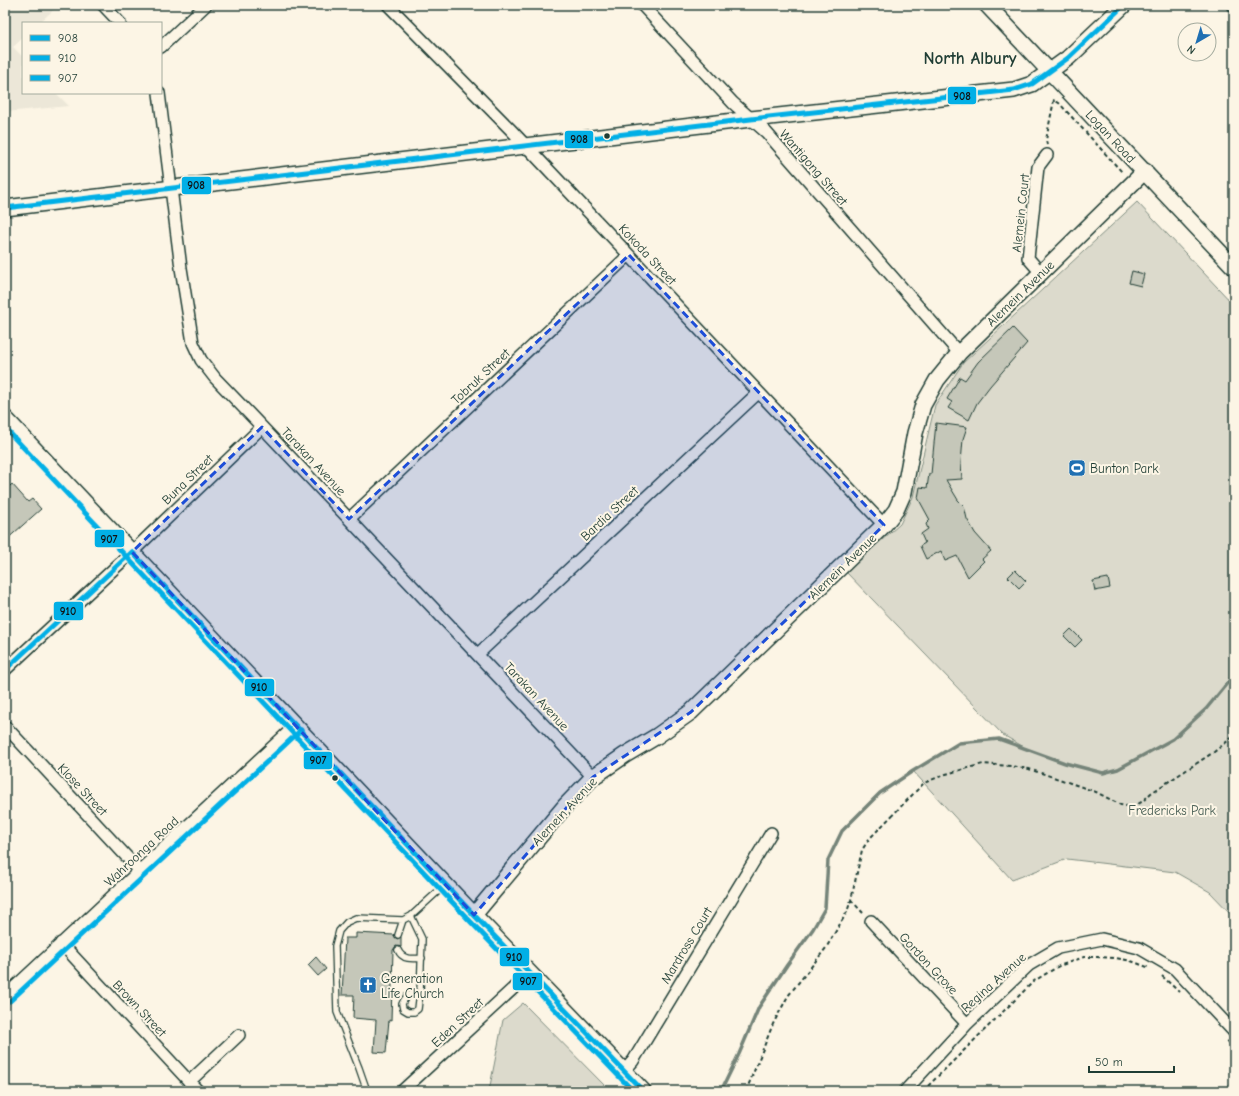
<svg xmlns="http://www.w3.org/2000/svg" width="1239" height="1096" viewBox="0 0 1239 1096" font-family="'Comic Neue',sans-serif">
  <rect width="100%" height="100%" fill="#fcf5e5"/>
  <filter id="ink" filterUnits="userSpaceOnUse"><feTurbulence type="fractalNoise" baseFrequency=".025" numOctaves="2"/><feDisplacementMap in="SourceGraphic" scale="8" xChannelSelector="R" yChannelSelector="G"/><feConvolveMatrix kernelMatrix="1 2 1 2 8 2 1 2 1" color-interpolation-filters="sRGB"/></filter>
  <g filter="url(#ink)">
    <!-- built -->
    <path fill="#ece7d8" d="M5,5H59L39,23H23V38L13,47L23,57V93H56L69,106L5,112Z"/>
    <!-- green -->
    <path fill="#dcdacc" stroke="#7e8c80" d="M1137,202L1234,305V917L1210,892L1175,872L1067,859L1012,880L913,771L959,743L999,739L1024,747L1003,735L846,572L900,524L913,497L935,405L963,363Z
      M523,1003L610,1091H489L503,1020Z"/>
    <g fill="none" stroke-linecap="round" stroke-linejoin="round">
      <!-- stream -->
      <path stroke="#758479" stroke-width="3.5" d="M721,1091L739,1054L759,1007L787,965L813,929L825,908L828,860L842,831L880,793L913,771L959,743L999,739L1065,763L1103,773L1118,769L1173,739L1206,709L1234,675"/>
    </g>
    <!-- building -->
    <path fill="#c5c7b9" stroke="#1f3d34" d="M1132,271L1144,274L1141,286L1129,283Z
      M1013,328L1027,343L990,386L977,403L969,420L948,408L952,402L947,399L960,377L965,380L978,362Z
      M936,423L967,427L963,439L961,463L962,479L946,480L958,500L964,506L967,519L975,533L991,551L982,559L984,561L968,577L957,556L945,561L941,551L926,559L920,546L925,543L921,534L928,529L926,524L930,520L918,498L920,487L927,488L929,474H931Z
      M5,481L10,486L12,484L28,502L32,499L41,509L5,541Z
      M1015,570L1026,581L1019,588L1008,577Z
      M1108,578L1110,588L1095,591L1093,581Z
      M1071,629L1082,640L1075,647L1064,636Z
      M356,933L394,935L397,939L401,937V947L396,946L393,950L391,1021L389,1020L386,1053L374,1052L376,1020L353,1018L354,995H342L345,938H356Z
      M316,957L326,969L318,976L308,965Z"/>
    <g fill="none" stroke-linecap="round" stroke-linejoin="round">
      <defs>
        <path id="lane" d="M411,916L422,939L420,992L418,1009L414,1012H408L403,1009L402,1004C406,995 410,993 420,992
          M398,935L403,920
          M398,950C402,960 412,959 422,958
          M367,1091L359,1068L337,1012L335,946L339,931L347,922L356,918L403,920L411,916L445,885"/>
        <path id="street" d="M103,5L120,23
          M388,5L511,130L884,525
          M642,5L733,103L766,132L959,353
          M1233,5L1234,6
          M161,47L206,5
          M159,93L181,268L193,343L201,360L215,378L262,427L593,777
          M1041,273L1028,258L1038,167L1047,155
          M349,519L629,255
          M478,654L758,393
          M5,670L132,552L262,427
          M5,726L140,871
          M871,921L967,1024
          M61,943L198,1091
          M5,996L296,725
          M624,1071L633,1061L771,833
          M189,1082L239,1035
          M402,1091L530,973
          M905,1091L967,1024L1029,965L1058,948L1102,939L1139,948L1175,969L1234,1032"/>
        <path id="secondary" d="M987,5L1234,267
          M5,208L751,119L1014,90L1032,84L1068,58L1124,5
          M5,418L474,915L643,1091
          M474,915L565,806L593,777L625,755L657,736L691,712L884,525L896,510L904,492L915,433L923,405L937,380L959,353L1145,171"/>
      </defs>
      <!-- lane casing -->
      <use href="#lane" stroke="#1f3d34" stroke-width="8"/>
      <!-- street casing -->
      <use href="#street" stroke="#1f3d34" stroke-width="14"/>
      <!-- secondary casing -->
      <use href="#secondary" stroke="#1f3d34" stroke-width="18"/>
      <!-- path -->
      <path stroke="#1f3d34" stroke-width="2" stroke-dasharray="4 3" stroke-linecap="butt" d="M1047,145L1046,140L1054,100L1059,103L1122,172
        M851,900L863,913
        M1162,976L1179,992
        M1227,1041L1234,1049
        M746,1091L773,1024L788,996L826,948L847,912L851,900L862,850L869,839L924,783L946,774L983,764L1011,766L1029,769L1059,779L1096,792L1121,805L1133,807L1143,801L1151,793L1214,752L1234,736
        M923,1091L1034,981L1059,966L1084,957H1097L1116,958L1131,961L1150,968"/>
      <!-- lane -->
      <use href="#lane" stroke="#fcf5e5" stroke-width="5.5"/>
      <!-- street -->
      <use href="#street" stroke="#fcf5e5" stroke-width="11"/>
      <!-- secondary -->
      <use href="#secondary" stroke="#fcf5e5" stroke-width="15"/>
      <defs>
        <path id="bus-1" d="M5,208L751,119L1014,90L1032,84L1068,58L1124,5"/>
        <path id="bus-2" d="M132,552L474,915L643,1091
          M5,670L132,552"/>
        <path id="bus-3" d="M5,428L469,920L633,1091
          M10,1001L301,730"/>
      </defs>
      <!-- bus-1 casing -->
      <use href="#bus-1" stroke="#fcf5e5" stroke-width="8"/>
      <!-- bus-2 casing -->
      <use href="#bus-2" stroke="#fcf5e5" stroke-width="8"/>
      <!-- bus-3 casing -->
      <use href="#bus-3" stroke="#fcf5e5" stroke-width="8"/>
      <!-- bus-1 -->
      <use href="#bus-1" stroke="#02afe6" stroke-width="5"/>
      <!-- bus-2 -->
      <use href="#bus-2" stroke="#02afe6" stroke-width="5"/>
      <!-- bus-3 -->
      <use href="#bus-3" stroke="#02afe6" stroke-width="5"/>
    </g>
  </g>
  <!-- marked area -->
  <path fill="#1d4ed8" fill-opacity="0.2" stroke="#1d4ed8" stroke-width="3" stroke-dasharray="8 5" stroke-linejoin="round" d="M629,255L884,525L691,712L593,777L474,915L132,552L262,427L349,519Z"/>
  <!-- icons -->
  <defs>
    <symbol id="stadium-square" viewBox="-11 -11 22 22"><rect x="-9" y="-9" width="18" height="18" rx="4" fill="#1f6fb2" stroke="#fcf5e5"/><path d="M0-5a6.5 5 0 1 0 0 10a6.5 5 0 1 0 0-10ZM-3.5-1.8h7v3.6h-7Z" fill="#fff"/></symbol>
    <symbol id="church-square" viewBox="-11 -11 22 22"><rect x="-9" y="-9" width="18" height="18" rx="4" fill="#1f6fb2" stroke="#fcf5e5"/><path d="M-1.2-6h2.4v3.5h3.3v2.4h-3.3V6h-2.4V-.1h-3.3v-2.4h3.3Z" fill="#fff"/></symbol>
  </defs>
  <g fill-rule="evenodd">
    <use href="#stadium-square" x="1067" y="458" width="20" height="20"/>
    <use href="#church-square" x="358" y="975" width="20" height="20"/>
  </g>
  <!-- markers -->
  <g fill="#1f3d34" stroke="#fcf5e5" stroke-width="1.5">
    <circle cx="607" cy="136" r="3.5"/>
    <circle cx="335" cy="778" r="3.5"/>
  </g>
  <g text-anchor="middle" stroke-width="4" stroke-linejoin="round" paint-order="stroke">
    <!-- street labels -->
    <g font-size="13" fill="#1f3d34" stroke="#fcf5e5">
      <text transform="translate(1111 136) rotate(47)" y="5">Logan Road</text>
      <text transform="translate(814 167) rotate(49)" y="5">Wantigong Street</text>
      <text transform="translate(1020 213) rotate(-84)" y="5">Alemein Court</text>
      <text transform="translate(648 254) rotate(47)" y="5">Kokoda Street</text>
      <text transform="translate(1020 293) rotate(-44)" y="5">Alemein Avenue</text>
      <text transform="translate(480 376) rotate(-43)" y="5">Tobruk Street</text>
      <text transform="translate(314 461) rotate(47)" y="5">Tarakan Avenue</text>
      <text transform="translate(187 479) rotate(-44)" y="5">Buna Street</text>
      <text transform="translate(609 513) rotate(-43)" y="5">Bardia Street</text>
      <text transform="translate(842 566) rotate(-44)" y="5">Alemein Avenue</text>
      <text transform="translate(537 696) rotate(47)" y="5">Tarakan Avenue</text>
      <text transform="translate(83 789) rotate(47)" y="5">Klose Street</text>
      <text transform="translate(564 811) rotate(-47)" y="5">Alemein Avenue</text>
      <text transform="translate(141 851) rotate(-43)" y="5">Wahroonga Road</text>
      <text transform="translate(686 945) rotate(-59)" y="5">Mardross Court</text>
      <text transform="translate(929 963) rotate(47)" y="5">Gordon Grove</text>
      <text transform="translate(993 982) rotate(-42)" y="5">Regina Avenue</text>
      <text transform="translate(140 1008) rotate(47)" y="5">Brown Street</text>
      <text transform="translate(457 1022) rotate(-43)" y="5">Eden Street</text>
    </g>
    <!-- poi labels -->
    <g font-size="13" fill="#1f3d34" stroke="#fcf5e5" text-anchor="start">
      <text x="1090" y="473">Bunton Park</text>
      <text x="381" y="983">Generation<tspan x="381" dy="15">Life Church</tspan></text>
    </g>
    <!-- park labels -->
    <g font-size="13" fill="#455c52" stroke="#fcf5e5">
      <text x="1172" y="815">Fredericks Park</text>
    </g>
    <!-- district labels -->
    <g font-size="17" font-weight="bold" fill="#1f3d34" stroke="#fcf5e5">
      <text x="970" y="64">North Albury</text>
    </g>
  </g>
  <g stroke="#fcf5e5" stroke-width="1.5">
    <rect x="947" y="86" width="30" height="19" rx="4" fill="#02afe6"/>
    <rect x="564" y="130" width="30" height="19" rx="4" fill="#02afe6"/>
    <rect x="181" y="176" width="31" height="19" rx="4" fill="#02afe6"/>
    <rect x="94" y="529" width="31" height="19" rx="4" fill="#02afe6"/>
    <rect x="53" y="601" width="31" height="20" rx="4" fill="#02afe6"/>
    <rect x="244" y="678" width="31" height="19" rx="4" fill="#02afe6"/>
    <rect x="303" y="751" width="30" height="19" rx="4" fill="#02afe6"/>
    <rect x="499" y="947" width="31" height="20" rx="4" fill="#02afe6"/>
    <rect x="512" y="972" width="31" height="19" rx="4" fill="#02afe6"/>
  </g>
  <g font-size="11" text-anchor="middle" font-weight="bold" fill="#111">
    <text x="962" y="100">908</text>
    <text x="579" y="143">908</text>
    <text x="196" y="189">908</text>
    <text x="109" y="543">907</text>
    <text x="68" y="615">910</text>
    <text x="259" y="691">910</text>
    <text x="318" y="764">907</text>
    <text x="514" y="961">910</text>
    <text x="528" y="985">907</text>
  </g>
  <!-- margin -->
  <rect width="1239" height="1096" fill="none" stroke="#fcf5e5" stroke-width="20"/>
  <rect x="10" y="10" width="1219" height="1076" fill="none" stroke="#1f3d34" stroke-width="1.5" filter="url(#ink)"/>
  <!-- legend -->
  <rect x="22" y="22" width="140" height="72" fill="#fcf5e5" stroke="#a4ab9e"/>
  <rect x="30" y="35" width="20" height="6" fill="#02afe6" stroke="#a4ab9e"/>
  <text x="58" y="42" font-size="12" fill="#1f3d34">908</text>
  <rect x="30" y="55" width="20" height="6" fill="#02afe6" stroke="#a4ab9e"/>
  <text x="58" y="62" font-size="12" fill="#1f3d34">910</text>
  <rect x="30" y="75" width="20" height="6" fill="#02afe6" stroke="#a4ab9e"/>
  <text x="58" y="82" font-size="12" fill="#1f3d34">907</text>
  <!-- north arrow -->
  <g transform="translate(1197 42) rotate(218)"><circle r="19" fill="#fcf5e5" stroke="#a4ab9e"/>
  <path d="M0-3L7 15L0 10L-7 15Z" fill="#1f6fb2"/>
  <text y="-6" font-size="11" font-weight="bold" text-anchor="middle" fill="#1f3d34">N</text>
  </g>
  <!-- scale -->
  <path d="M1089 1066v6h85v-6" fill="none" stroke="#1f3d34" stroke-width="2"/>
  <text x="1095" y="1066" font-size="12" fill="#1f3d34" stroke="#fcf5e5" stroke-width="3" paint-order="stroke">50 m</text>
</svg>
